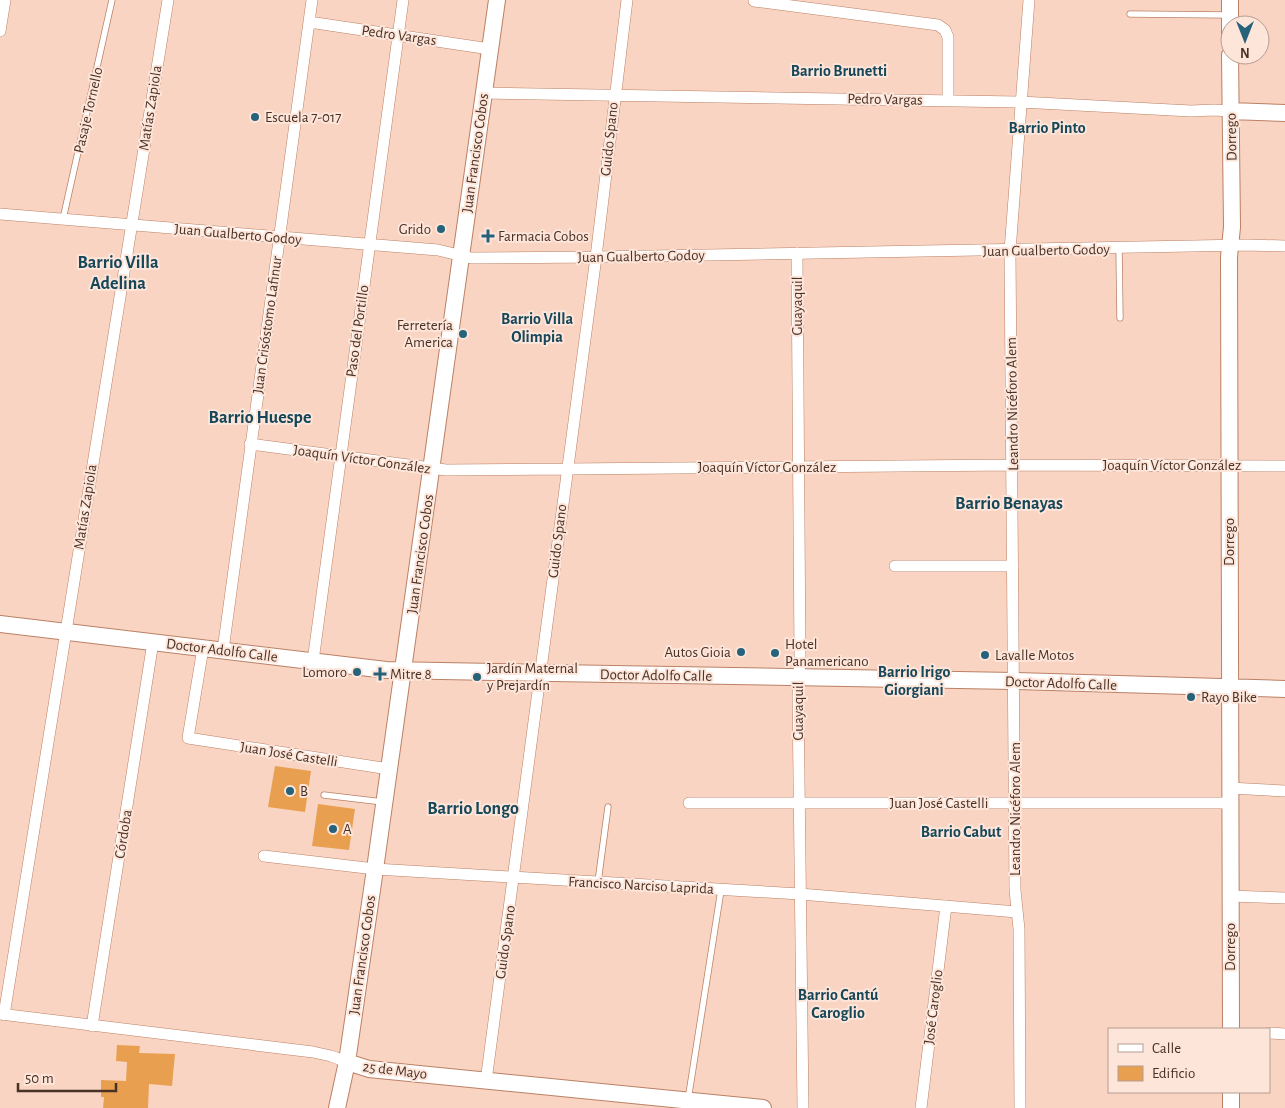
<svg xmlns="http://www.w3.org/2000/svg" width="1285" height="1108" viewBox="0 0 1285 1108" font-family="'Alegreya Sans',sans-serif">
  <rect width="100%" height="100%" fill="#fad4c2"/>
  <!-- building -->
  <path fill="#e8a050" d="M275,766L311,771L305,812L268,807Z
    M318,804L355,809L349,850L312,846Z
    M117,1045L140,1046L139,1053L175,1054L172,1086L149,1084L148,1108H103L104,1097H101V1080L126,1081L127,1062L116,1061Z"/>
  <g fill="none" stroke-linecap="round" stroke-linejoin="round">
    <defs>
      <path id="lane" d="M1130,14L1228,15
        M63,219L112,0
        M1119,249L1120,318
        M324,795L383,802
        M598,882L608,807
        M688,1100L721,890"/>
      <path id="street" d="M754,1L938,25L945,30L948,37V100
        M309,22L490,49
        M0,31L5,0
        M484,93L1020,102L1191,111L1214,110L1230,111
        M0,214L438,250L471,258L596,257L1247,245L1285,246
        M797,253L800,657L798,695L803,1108
        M250,444L446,470L1012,465L1285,466
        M895,566H1013
        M203,648L188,738L389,769
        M223,650L312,0
        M313,661C341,441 373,221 403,0
        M1229,788L1285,791
        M689,803H1229
        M264,856L375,869L800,894L1017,912
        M1230,896L1285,898
        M0,1014L313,1052L331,1056L347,1062
        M4,1015L168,0
        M92,1026L153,642
        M1269,1033L1285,1034
        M486,1081L596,257L627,0
        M921,1108L946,906
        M1020,1108L1019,929L1015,890L1010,251L1029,0"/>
      <path id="secondary" d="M1230,0V39
        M1230,55L1232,227L1229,257L1231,1029
        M1230,111L1285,113
        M0,624L386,670L1014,681L1285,689
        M347,1062L369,1069L763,1108
        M337,1108L347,1062L375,869L497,0
        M1231,1108V1092"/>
    </defs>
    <!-- lane casing -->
    <use href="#lane" stroke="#ba8165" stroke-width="7"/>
    <!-- street casing -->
    <use href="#street" stroke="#ba8165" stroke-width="12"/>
    <!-- secondary casing -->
    <use href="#secondary" stroke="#ba8165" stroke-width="18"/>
    <!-- lane -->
    <use href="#lane" stroke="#fff" stroke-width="5.5"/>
    <!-- street -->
    <use href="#street" stroke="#fff" stroke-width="11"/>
    <!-- secondary -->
    <use href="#secondary" stroke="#fff" stroke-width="16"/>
  </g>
  <!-- markers -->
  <g fill="#26627a" stroke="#fee5d9" stroke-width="2">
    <circle cx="255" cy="117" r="5"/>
    <circle cx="441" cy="229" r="5"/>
    <path d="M485.5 228.5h5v5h5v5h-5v5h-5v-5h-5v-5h5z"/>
    <circle cx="463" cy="334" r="5"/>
    <circle cx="741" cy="652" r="5"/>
    <circle cx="775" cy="653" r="5"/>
    <circle cx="985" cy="655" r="5"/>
    <circle cx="357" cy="672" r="5"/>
    <path d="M377.5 666.5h5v5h5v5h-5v5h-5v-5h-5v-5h5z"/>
    <circle cx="477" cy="677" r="5"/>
    <circle cx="1191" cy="697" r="5"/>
    <circle cx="290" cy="791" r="5"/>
    <circle cx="333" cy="829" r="5"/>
  </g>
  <g text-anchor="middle" stroke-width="4" stroke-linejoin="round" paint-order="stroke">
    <!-- street labels -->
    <g font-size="15" fill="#493125" stroke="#fee5d9">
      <text transform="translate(399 35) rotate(8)" y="5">Pedro Vargas</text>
      <text transform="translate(885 99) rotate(1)" y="5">Pedro Vargas</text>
      <text transform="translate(150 108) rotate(-81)" y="5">Matías Zapiola</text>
      <text transform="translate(88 110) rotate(-77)" y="5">Pasaje Tornello</text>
      <text transform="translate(1231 137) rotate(-91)" y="5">Dorrego</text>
      <text transform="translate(609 139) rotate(-84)" y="5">Guido Spano</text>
      <text transform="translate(475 153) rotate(-82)" y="5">Juan Francisco Cobos</text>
      <text transform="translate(238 234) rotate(5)" y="5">Juan Gualberto Godoy</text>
      <text transform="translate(1046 250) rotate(-1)" y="5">Juan Gualberto Godoy</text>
      <text transform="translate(641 256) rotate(-1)" y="5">Juan Gualberto Godoy</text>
      <text transform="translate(797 306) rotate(-90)" y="5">Guayaquil</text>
      <text transform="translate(267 325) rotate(-82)" y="5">Juan Crisóstomo Lafinur</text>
      <text transform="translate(357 331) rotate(-82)" y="5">Paso del Portillo</text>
      <text transform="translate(1012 404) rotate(-91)" y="5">Leandro Nicéforo Alem</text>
      <text transform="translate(362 459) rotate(8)" y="5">Joaquín Víctor González</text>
      <text x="1172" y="470">Joaquín Víctor González</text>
      <text x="767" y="472">Joaquín Víctor González</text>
      <text transform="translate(85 507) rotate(-81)" y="5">Matías Zapiola</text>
      <text transform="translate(557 541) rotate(-83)" y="5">Guido Spano</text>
      <text transform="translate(1229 542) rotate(-90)" y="5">Dorrego</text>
      <text transform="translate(420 554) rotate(-82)" y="5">Juan Francisco Cobos</text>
      <text transform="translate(222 650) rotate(7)" y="5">Doctor Adolfo Calle</text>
      <text transform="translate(656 675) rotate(1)" y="5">Doctor Adolfo Calle</text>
      <text transform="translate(1061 683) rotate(2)" y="5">Doctor Adolfo Calle</text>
      <text transform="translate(798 711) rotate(-90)" y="5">Guayaquil</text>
      <text transform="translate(289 754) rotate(9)" y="5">Juan José Castelli</text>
      <text x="939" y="808">Juan José Castelli</text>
      <text transform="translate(1015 809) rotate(-90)" y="5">Leandro Nicéforo Alem</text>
      <text transform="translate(123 834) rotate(-81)" y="5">Córdoba</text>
      <text transform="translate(641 885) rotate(3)" y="5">Francisco Narciso Laprida</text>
      <text transform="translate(505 942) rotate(-82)" y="5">Guido Spano</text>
      <text transform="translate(1230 947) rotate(-90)" y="5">Dorrego</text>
      <text transform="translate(362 955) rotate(-82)" y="5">Juan Francisco Cobos</text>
      <text transform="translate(933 1007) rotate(-83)" y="5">José Caroglio</text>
      <text transform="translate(395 1070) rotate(7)" y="5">25 de Mayo</text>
    </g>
    <!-- poi labels -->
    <g font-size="15" fill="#493125" stroke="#fee5d9" text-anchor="start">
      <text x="265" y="122">Escuela 7-017</text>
      <text x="431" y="234" text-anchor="end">Grido</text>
      <text x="498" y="241">Farmacia Cobos</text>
      <text x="453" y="330" text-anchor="end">Ferretería<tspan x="453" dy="17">America</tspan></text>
      <text x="785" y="649">Hotel<tspan x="785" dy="17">Panamericano</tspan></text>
      <text x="731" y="657" text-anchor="end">Autos Gioia</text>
      <text x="995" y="660">Lavalle Motos</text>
      <text x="487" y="673">Jardín Maternal<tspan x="487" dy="17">y Prejardín</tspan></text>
      <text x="347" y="677" text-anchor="end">Lomoro</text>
      <text x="390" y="679">Mitre 8</text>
      <text x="1201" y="702">Rayo Bike</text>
      <text x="300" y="796">B</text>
      <text x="343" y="834">A</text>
    </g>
    <!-- neighbourhood labels -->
    <g font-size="16" font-weight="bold" fill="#164759" stroke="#fee5d9">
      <text x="839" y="76">Barrio Brunetti</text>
      <text x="1047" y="133">Barrio Pinto</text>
      <text x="537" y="324">Barrio Villa<tspan x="537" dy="18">Olimpia</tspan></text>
      <text x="914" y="677">Barrio Irigo<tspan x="914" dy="18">Giorgiani</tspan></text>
      <text x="961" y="837">Barrio Cabut</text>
      <text x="838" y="1000">Barrio Cantú<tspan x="838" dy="18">Caroglio</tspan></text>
    </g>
    <!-- quarter labels -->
    <g font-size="18" font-weight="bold" fill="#164759" stroke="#fee5d9">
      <text x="118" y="268">Barrio Villa<tspan x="118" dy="21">Adelina</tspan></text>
      <text x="260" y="423">Barrio Huespe</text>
      <text x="1009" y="509">Barrio Benayas</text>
      <text x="473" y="814">Barrio Longo</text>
    </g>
  </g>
  <!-- legend -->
  <rect x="1108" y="1028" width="162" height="65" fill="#fee5d9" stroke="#b69d91"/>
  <rect x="1118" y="1044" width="25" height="8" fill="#ffffff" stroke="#b69d91"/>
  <text x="1152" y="1053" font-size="15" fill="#493125">Calle</text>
  <rect x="1118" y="1066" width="25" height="15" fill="#e8a050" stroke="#b69d91"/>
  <text x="1152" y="1078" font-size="15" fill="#493125">Edificio</text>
  <!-- north arrow -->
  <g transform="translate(1245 40) rotate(180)"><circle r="24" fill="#fee5d9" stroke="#b69d91"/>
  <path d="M0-4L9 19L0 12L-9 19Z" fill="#26627a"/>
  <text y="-8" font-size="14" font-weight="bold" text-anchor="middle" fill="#493125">N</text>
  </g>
  <!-- scale -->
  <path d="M18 1083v8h98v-8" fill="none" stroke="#493125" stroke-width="2.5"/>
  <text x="25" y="1083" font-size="15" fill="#493125" stroke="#fee5d9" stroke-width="4" paint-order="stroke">50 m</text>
</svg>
